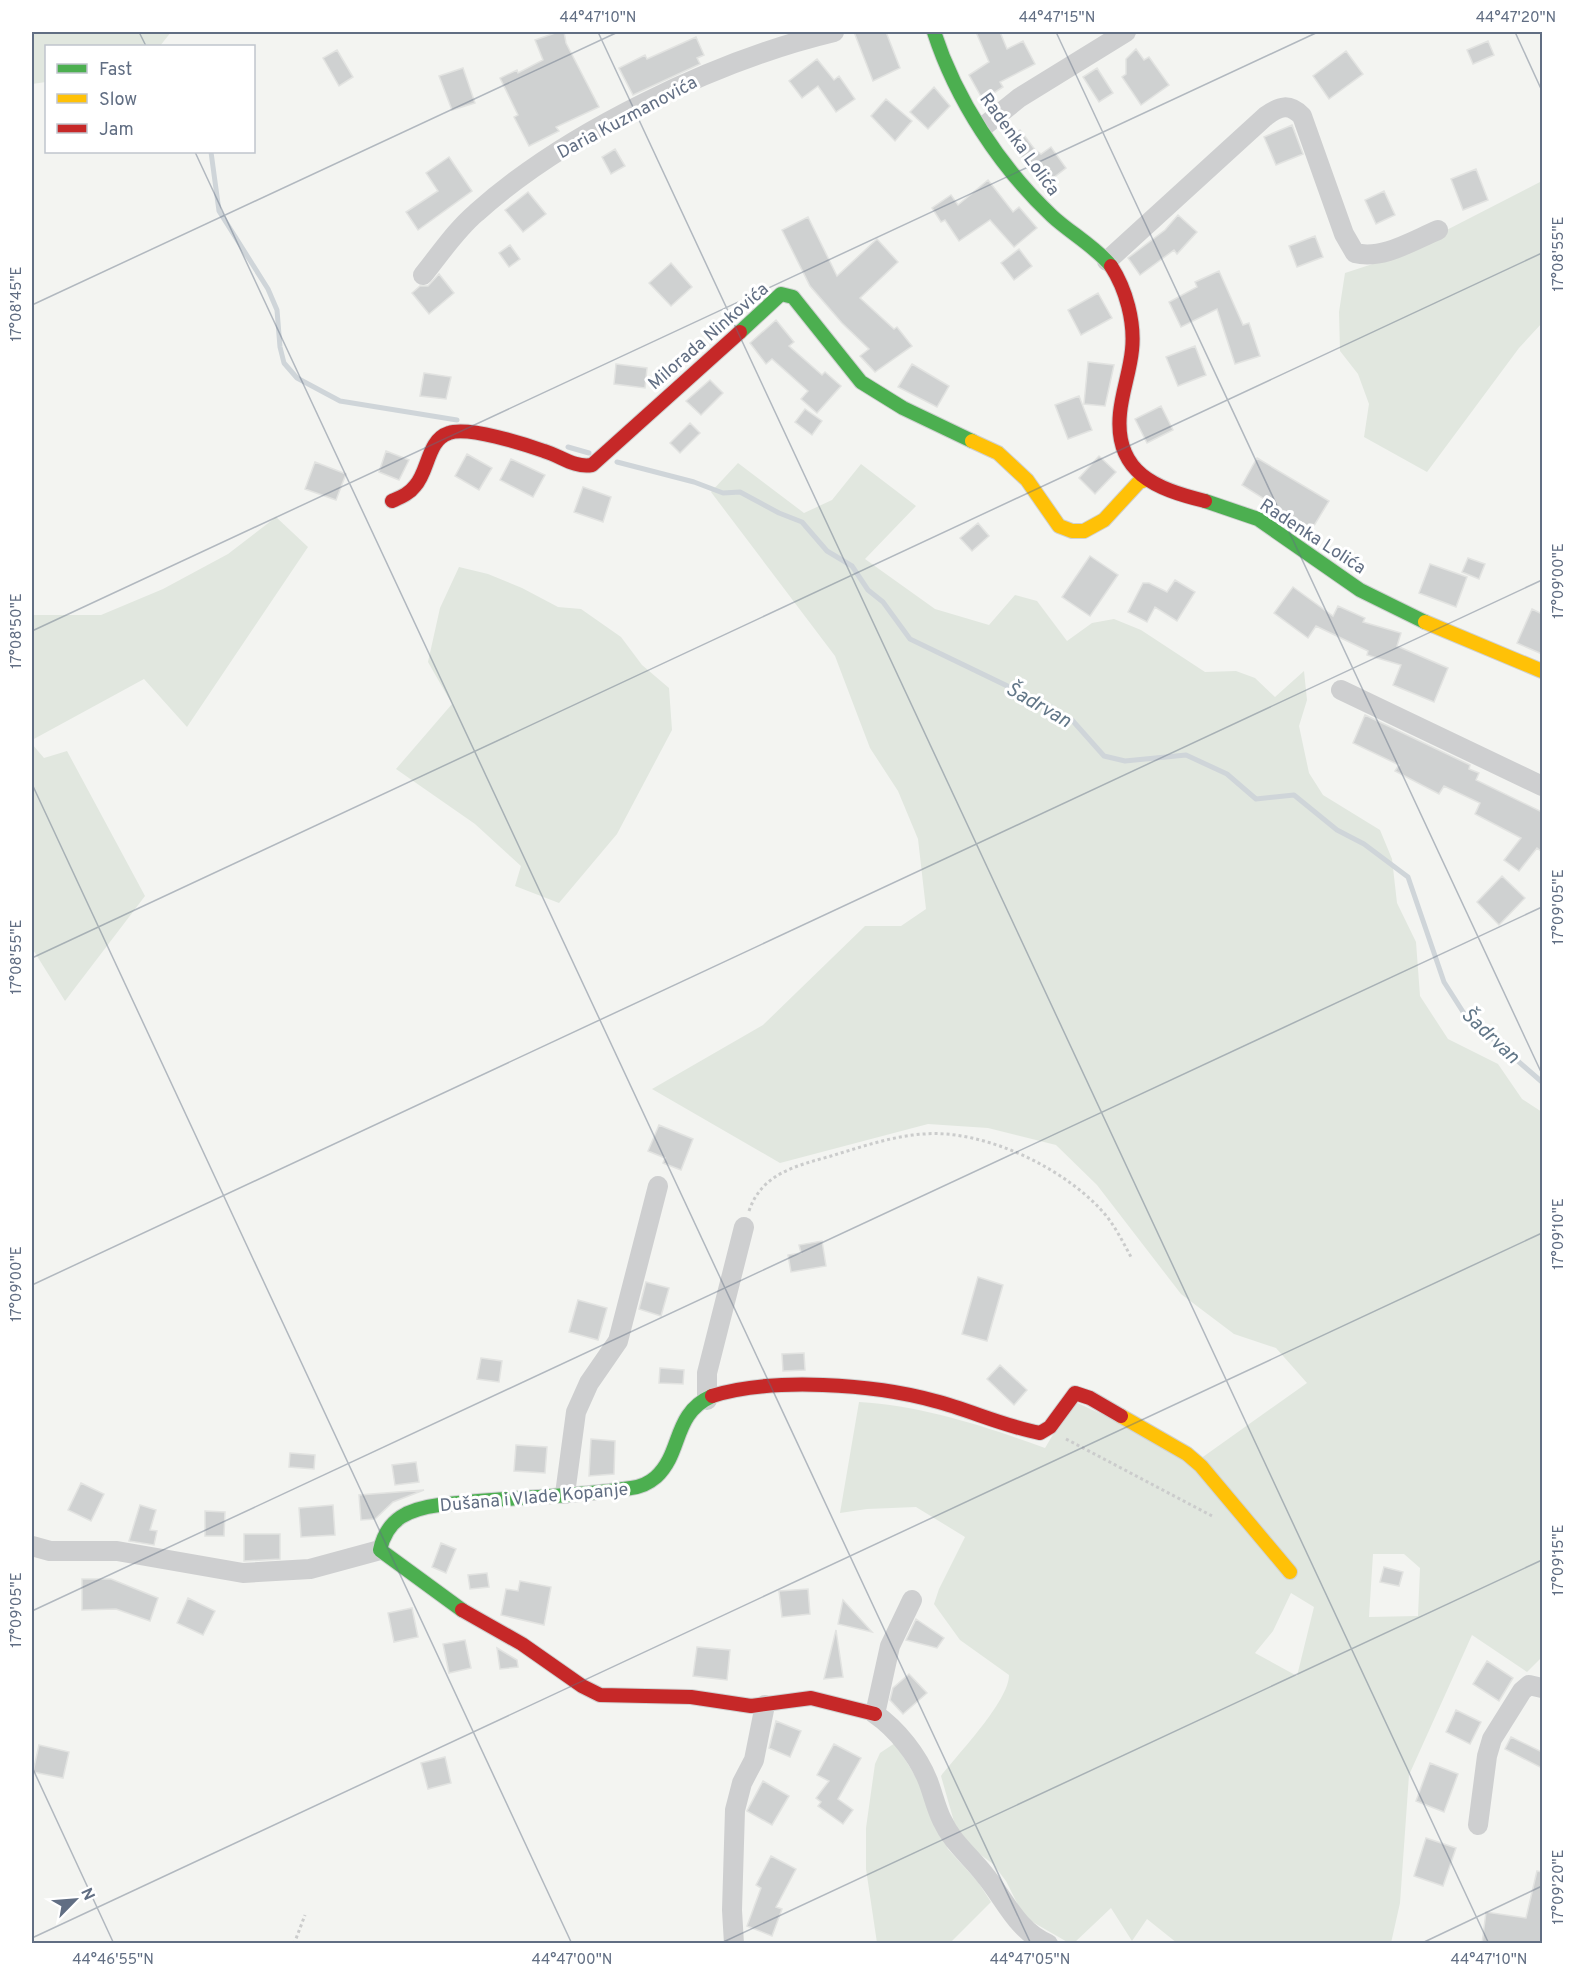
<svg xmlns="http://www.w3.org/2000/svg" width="1574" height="1975" viewBox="0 0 1574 1975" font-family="Overpass,sans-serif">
  <rect width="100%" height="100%" fill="#f3f4f1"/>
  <!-- green -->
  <path fill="#e1e7df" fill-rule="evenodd" d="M32,32H171L160,46H46V82L32,84Z
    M1542,181V323L1519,348L1427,472L1364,437L1369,404L1358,374L1340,351L1339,312L1345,273L1394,257Z
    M738,463L804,513L832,500L861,464L916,506L865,559L935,609L989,625L1015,595L1037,601L1067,641L1092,623L1114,619L1141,630L1205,672L1236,671L1255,678L1275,697L1304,671L1307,700L1299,726L1309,773L1323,795L1380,830L1392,859L1397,903L1416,942L1420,996L1448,1039L1498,1064L1522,1099L1542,1112V1657L1527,1672L1472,1635L1409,1775L1400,1903L1391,1943H1177L1147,1919L1132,1941L1111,1908L1074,1943H1069L1024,1917L1006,1881L993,1864L973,1849L955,1825L941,1776C958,1754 1009,1701 1009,1675L960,1640L934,1604L939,1589L965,1537L916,1507L867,1509L840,1513L859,1402C924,1406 984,1426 1045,1448L1073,1401L1200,1459L1307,1383L1276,1348L1234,1334L1181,1294L1097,1185L1056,1145L988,1128L928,1124L780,1163L652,1089L763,1025L865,926H901L926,909L918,839L898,791L870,748L835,656L711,492ZM1373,1554H1404L1420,1568L1418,1616L1369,1617ZM1291,1593L1314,1607L1297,1676L1255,1653L1273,1631Z
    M276,517L308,547L187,727L144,679L32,740V615H101L163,589L228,554Z
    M459,567L488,574L522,588L558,607L581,609L621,637L642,665L669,688L672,730L617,834L559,903L515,886L521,866L475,824L396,769L452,704L428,662L440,608Z
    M32,744L44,758L67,751L145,896L65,1001L32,948Z
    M895,1743L917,1779L948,1849L978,1882L991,1902L950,1943H877L866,1869V1828L875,1764L880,1753Z"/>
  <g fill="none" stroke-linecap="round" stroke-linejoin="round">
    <!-- stream -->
    <path stroke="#cfd5d9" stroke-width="5" d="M211,152L219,211L268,289L277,310L280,347L284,363L297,378L340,401L457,420
      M568,447L589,453
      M617,462L694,482L723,493L740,492L779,513L802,522L827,551L852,566L868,590L883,602L910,639L1053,708L1072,720L1104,756L1125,761L1186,755L1227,774L1256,799L1294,795L1337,830L1364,844L1408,877L1444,982L1465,1015L1542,1082"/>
  </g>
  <!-- building -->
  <path fill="#cfd1d1" stroke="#e2e3e1" stroke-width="1.5" d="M558,32H564L566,43L599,107L556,127L559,131L529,146L514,117L518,115L500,78L517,70L518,73L543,60L535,40Z
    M854,32H886L900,68L873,81Z
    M976,32H1000L1007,49L1023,41L1035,64L1000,82L1003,87L983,100L969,75L989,62Z
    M696,37L704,55L697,58L700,64L633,95L619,68L645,55L647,59Z
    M1488,41L1494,55L1473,64L1467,50Z
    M1136,49L1144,60L1149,57L1169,85L1141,105L1122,77L1126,74V59Z
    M337,50L353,77L339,86L323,58Z
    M1346,51L1363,74L1329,99L1313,76Z
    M817,59L834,80L839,76L855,99L836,112L818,86L802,98L789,81Z
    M463,68L475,103L452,110L439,76Z
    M1097,68L1113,93L1099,102L1083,77Z
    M934,87L950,106L928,129L910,112Z
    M886,99L912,121L895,141L871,116Z
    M1292,125L1303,154L1276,165L1264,137Z
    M1020,130L1036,151L1041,154L1051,147L1066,168L1044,185L1008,139Z
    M615,149L625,166L611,174L602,157Z
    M449,157L472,191L418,230L406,212L438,191L426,173Z
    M1476,169L1488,200L1463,210L1451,179Z
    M988,180L1013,212L1019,207L1037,228L1014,247L990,220L959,241L945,220L941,222L932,208L951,195L958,205Z
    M1384,191L1395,215L1376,224L1365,200Z
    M528,192L546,214L523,232L505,210Z
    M1178,215L1197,232L1177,254L1174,250L1140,275L1128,258L1165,230Z
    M808,217L837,276L877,239L898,262L860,298L894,329L897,327L912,346L875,372L860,356L869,349L842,323L810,286L782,230Z
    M1315,236L1323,257L1297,267L1289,246Z
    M510,245L520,259L509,267L499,253Z
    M1019,249L1032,266L1014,280L1001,263Z
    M671,263L692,287L671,306L649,283Z
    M1219,271L1243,325L1249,323L1260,356L1235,364L1217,309L1181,327L1169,302L1197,287L1195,282Z
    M439,274L454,293L429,314L412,293L420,286H428Z
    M1098,293L1112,318L1081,335L1068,310Z
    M776,320L794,342L789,346L822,375L825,372L841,386L817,413L801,399L808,391L772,359L766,364L750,343Z
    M1195,346L1206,375L1178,386L1166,357Z
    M1088,362L1114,365L1105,406L1084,404Z
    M616,364L647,368L645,388L614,384Z
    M912,364L949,386L937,407L898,387Z
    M424,373L451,377L446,399L420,396Z
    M710,380L723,393L701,415L686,401Z
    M1079,396L1092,430L1068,439L1055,405Z
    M1161,406L1173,430L1147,443L1135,419Z
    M805,409L822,421L812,435L795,422Z
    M690,423L700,433L680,453L670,443Z
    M386,451L409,460L399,480L379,472Z
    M467,454L492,468L479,490L455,476Z
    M1099,456L1116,472L1095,494L1079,478Z
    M1257,458L1329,501L1312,529L1242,485Z
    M511,459L545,475L533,497L500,480Z
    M315,462L346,474L336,500L305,489Z
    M583,487L611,497L603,522L574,512Z
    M978,523L989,536L972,551L960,538Z
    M1090,556L1118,575L1090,616L1062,597Z
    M1468,558L1485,564L1479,579L1462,572Z
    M1430,564L1467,577L1456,607L1419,593Z
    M1175,580L1195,592L1177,621L1155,607L1147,622L1128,612L1143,583H1149L1167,592Z
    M1293,587L1333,616L1338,606L1365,618L1363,622L1401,633L1397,646L1448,668L1434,702L1393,685L1401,665L1367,655L1368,651L1316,626L1308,638L1274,613Z
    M1532,609L1542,614V654L1517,643Z
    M1365,715L1470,765L1469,769L1479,773L1476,780L1542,812V852L1537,848L1519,871L1504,860L1521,838L1475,814L1480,803L1444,786L1439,794L1395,771L1399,765L1353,743Z
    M1502,876L1525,898L1499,925L1477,902Z
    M659,1125L693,1139L681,1170L663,1163L665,1158L648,1151Z
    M822,1241L826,1266L791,1272L788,1255L801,1253L799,1245Z
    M978,1277L1003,1285L987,1341L962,1334Z
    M646,1282L669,1288L661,1316L639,1309Z
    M578,1300L607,1308L598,1340L569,1332Z
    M804,1353L805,1370L783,1371L782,1354Z
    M481,1358L502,1361L499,1382L477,1379Z
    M1000,1365L1027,1390L1014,1405L987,1379Z
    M660,1368L684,1370L683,1384L659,1383Z
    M591,1439L615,1441L614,1474L589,1476Z
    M516,1445L547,1447L545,1473L514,1471Z
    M290,1453L315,1455L314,1469L289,1467Z
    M416,1462L419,1482L395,1485L392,1465Z
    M81,1483L104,1494L91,1521L68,1510Z
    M424,1490L393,1502L375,1519L361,1520L359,1495Z
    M140,1505L156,1510L150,1530L157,1531L154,1545L129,1541Z
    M333,1505L335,1535L301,1537L299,1508Z
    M205,1511L225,1512L224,1536H205Z
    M244,1534H280V1559L244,1561Z
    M441,1543L456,1549L446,1573L432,1567Z
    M1384,1567L1403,1572L1399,1586L1380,1582Z
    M487,1573L489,1587L470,1589L468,1575Z
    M82,1579H111L158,1598L150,1621L116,1609L82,1610Z
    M520,1581L551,1587L544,1625L501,1615L506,1589L518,1591Z
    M808,1589L810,1614L782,1617L779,1591Z
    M188,1598L215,1611L203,1635L177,1623Z
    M843,1600L872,1632L838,1624Z
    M412,1608L418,1637L394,1642L388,1613Z
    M916,1619L944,1638L937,1648L906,1640Z
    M836,1630L843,1677L824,1679Z
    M465,1640L471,1668L449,1673L443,1644Z
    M697,1647L730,1650L727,1680L693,1676Z
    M497,1648L517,1660L518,1667L500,1669Z
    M1487,1661L1513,1678L1499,1701L1473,1684Z
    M909,1674L927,1693L903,1714L890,1700L893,1688Z
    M1456,1710L1481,1722L1470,1744L1446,1732Z
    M776,1721L801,1731L790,1757L769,1748Z
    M1511,1737L1542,1752V1768L1505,1749Z
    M834,1744L861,1758L838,1799L853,1810L843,1824L818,1806L821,1802L816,1798L829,1781L817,1775Z
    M39,1745L69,1752L63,1778L33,1772Z
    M445,1757L451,1783L428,1789L421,1763Z
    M1430,1763L1458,1774L1444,1812L1416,1801Z
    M763,1781L789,1796L772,1825L747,1811Z
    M1426,1838L1456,1848L1443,1886L1414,1876Z
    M771,1856L796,1869L776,1907L782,1909L772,1936L747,1926L761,1888L756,1885Z
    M1537,1871L1542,1872V1944H1482L1486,1912L1526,1918Z"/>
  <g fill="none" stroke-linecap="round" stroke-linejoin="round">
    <defs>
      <path id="fast" d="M934,32C956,100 1000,167 1052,216C1069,232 1097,248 1111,266
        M740,332L781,294L793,297L861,382L903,408L972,441
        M1205,501L1258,519L1360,590L1425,622
        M462,1610L380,1550C387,1518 409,1509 439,1505C502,1497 569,1498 631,1488C641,1487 649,1483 656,1477C683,1452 672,1414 712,1396"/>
      <path id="slow" d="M972,441L998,453L1027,480L1059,526L1072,531H1084L1104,520L1139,482L1145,480
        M1425,622L1542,671
        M1121,1416L1187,1454L1201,1466L1290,1572"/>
      <path id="jam" d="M1111,266C1126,289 1135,322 1132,350C1130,371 1122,392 1120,413C1114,473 1156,489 1205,501
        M392,501C401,497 409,494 415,486C429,471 427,440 449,433C468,426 524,444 544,451C561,456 574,468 592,465L740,332
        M712,1396C772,1377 874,1384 935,1401C970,1410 1003,1426 1040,1433L1050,1427L1075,1393L1090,1398L1121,1416
        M462,1610L522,1644L582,1686L600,1695L691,1697L751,1706L811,1698L875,1714"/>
    </defs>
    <!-- fast casing -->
    <use href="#fast" stroke="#cfd1d1" stroke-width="16"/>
    <!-- slow casing -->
    <use href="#slow" stroke="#cfd1d1" stroke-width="16"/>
    <!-- jam casing -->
    <use href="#jam" stroke="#cfd1d1" stroke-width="16"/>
    <!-- path -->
    <path stroke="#cbcccc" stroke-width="3" stroke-dasharray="3 3" stroke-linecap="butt" d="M749,1211C762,1173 796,1166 831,1156C861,1147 892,1136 924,1134C985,1129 1070,1170 1108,1218C1117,1230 1124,1244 1131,1257
      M1066,1439L1214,1517
      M294,1944L305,1915"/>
    <!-- street -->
    <path stroke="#cecfd0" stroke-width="20" d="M983,127L1019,98L1126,32
      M1107,261L1266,116C1280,106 1289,103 1302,116L1344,234L1355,253C1382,260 1412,241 1438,230
      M423,275C440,254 456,230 476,213C566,132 717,60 834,32
      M1341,690L1542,786
      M707,1400V1373L744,1227
      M565,1494L576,1412L589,1383L618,1341L658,1186
      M32,1546L50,1551H117L243,1573L310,1569L380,1550
      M912,1600L890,1646L875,1714C897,1729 918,1756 928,1781C933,1794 936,1808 942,1820C952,1842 969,1855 984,1874C1005,1899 1016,1930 1048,1944
      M1478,1825L1487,1756L1492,1739L1522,1691L1529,1685L1542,1688
      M734,1944L732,1910L735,1810L742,1783L754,1760L765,1705"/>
    <!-- fast -->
    <use href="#fast" stroke="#4caf50" stroke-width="14"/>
    <!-- slow -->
    <use href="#slow" stroke="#ffc107" stroke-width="14"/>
    <!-- jam -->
    <use href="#jam" stroke="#c62828" stroke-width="14"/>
  </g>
  <!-- ticks -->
  <path fill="none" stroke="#616e83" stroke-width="1.5" stroke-opacity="0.45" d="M139,32L146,46M598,32L1489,1944M1056,32L1542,1074M1515,32L1542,91M195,152L1031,1944M32,305L618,32M32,631L1318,32M32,784L572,1944M32,958L1542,253M32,1285L1542,580M32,1611L1542,907M32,1767L114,1944M32,1938L1542,1233M719,1944L1542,1560M1420,1944L1542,1886"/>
  <g text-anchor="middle" stroke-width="6" stroke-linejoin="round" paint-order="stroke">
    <!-- street labels -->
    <g font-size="18" fill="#616e83" stroke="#fff">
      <text transform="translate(627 117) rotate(-28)" y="6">Daria Kuzmanovića</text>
      <text transform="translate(1020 144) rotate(54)" y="6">Radenka Lolića</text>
      <text transform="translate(708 336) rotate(-41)" y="6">Milorada Ninkovića</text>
      <text transform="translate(1313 536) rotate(33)" y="6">Radenka Lolića</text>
      <text transform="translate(534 1497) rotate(-5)" y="6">Dušana i Vlade Kopanje</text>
    </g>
    <!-- water labels -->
    <g font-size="20" font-style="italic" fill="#627788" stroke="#fff">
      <text transform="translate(1039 704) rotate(30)" y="7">Šadrvan</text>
      <text transform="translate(1491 1035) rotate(43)" y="7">Šadrvan</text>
    </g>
  </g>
  <!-- border -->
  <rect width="1574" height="1975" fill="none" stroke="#ffffff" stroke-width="66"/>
  <!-- legend -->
  <rect x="45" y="45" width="210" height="108" fill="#ffffff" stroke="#c0c5cd" stroke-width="1.5"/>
  <rect x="57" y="64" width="30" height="9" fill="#4caf50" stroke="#c0c5cd" stroke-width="1.5"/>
  <text x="99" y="75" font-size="18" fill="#616e83">Fast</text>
  <rect x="57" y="94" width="30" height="9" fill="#ffc107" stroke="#c0c5cd" stroke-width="1.5"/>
  <text x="99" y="105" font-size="18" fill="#616e83">Slow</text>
  <rect x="57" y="124" width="30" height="9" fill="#c62828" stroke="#c0c5cd" stroke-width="1.5"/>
  <text x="99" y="135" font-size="18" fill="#616e83">Jam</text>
  <!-- north arrow -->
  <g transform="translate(75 1900) rotate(65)" stroke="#ffffff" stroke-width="4.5" paint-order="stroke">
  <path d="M0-4.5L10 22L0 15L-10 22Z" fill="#616e83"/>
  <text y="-9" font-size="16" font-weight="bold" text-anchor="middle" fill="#616e83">N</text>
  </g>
  <rect x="33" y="33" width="1508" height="1909" fill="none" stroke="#616e83" stroke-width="2"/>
  <g font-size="15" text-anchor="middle" fill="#616e83">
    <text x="598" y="22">44°47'10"N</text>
    <text x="1057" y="22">44°47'15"N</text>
    <text x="1516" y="22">44°47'20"N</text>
    <text transform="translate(1558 254) rotate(-90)" y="5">17°08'55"E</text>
    <text transform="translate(16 304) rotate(-90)" y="5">17°08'45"E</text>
    <text transform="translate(1558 581) rotate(-90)" y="5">17°09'00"E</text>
    <text transform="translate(16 631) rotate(-90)" y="5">17°08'50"E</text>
    <text transform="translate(1558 907) rotate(-90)" y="5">17°09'05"E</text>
    <text transform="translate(16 957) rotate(-90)" y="5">17°08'55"E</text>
    <text transform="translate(1558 1234) rotate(-90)" y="5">17°09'10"E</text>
    <text transform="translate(16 1284) rotate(-90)" y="5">17°09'00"E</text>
    <text transform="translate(1558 1560) rotate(-90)" y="5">17°09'15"E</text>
    <text transform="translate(16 1610) rotate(-90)" y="5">17°09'05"E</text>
    <text transform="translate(1558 1887) rotate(-90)" y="5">17°09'20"E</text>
    <text x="113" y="1964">44°46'55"N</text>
    <text x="572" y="1964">44°47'00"N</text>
    <text x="1030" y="1964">44°47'05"N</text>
    <text x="1489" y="1964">44°47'10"N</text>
  </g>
</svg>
